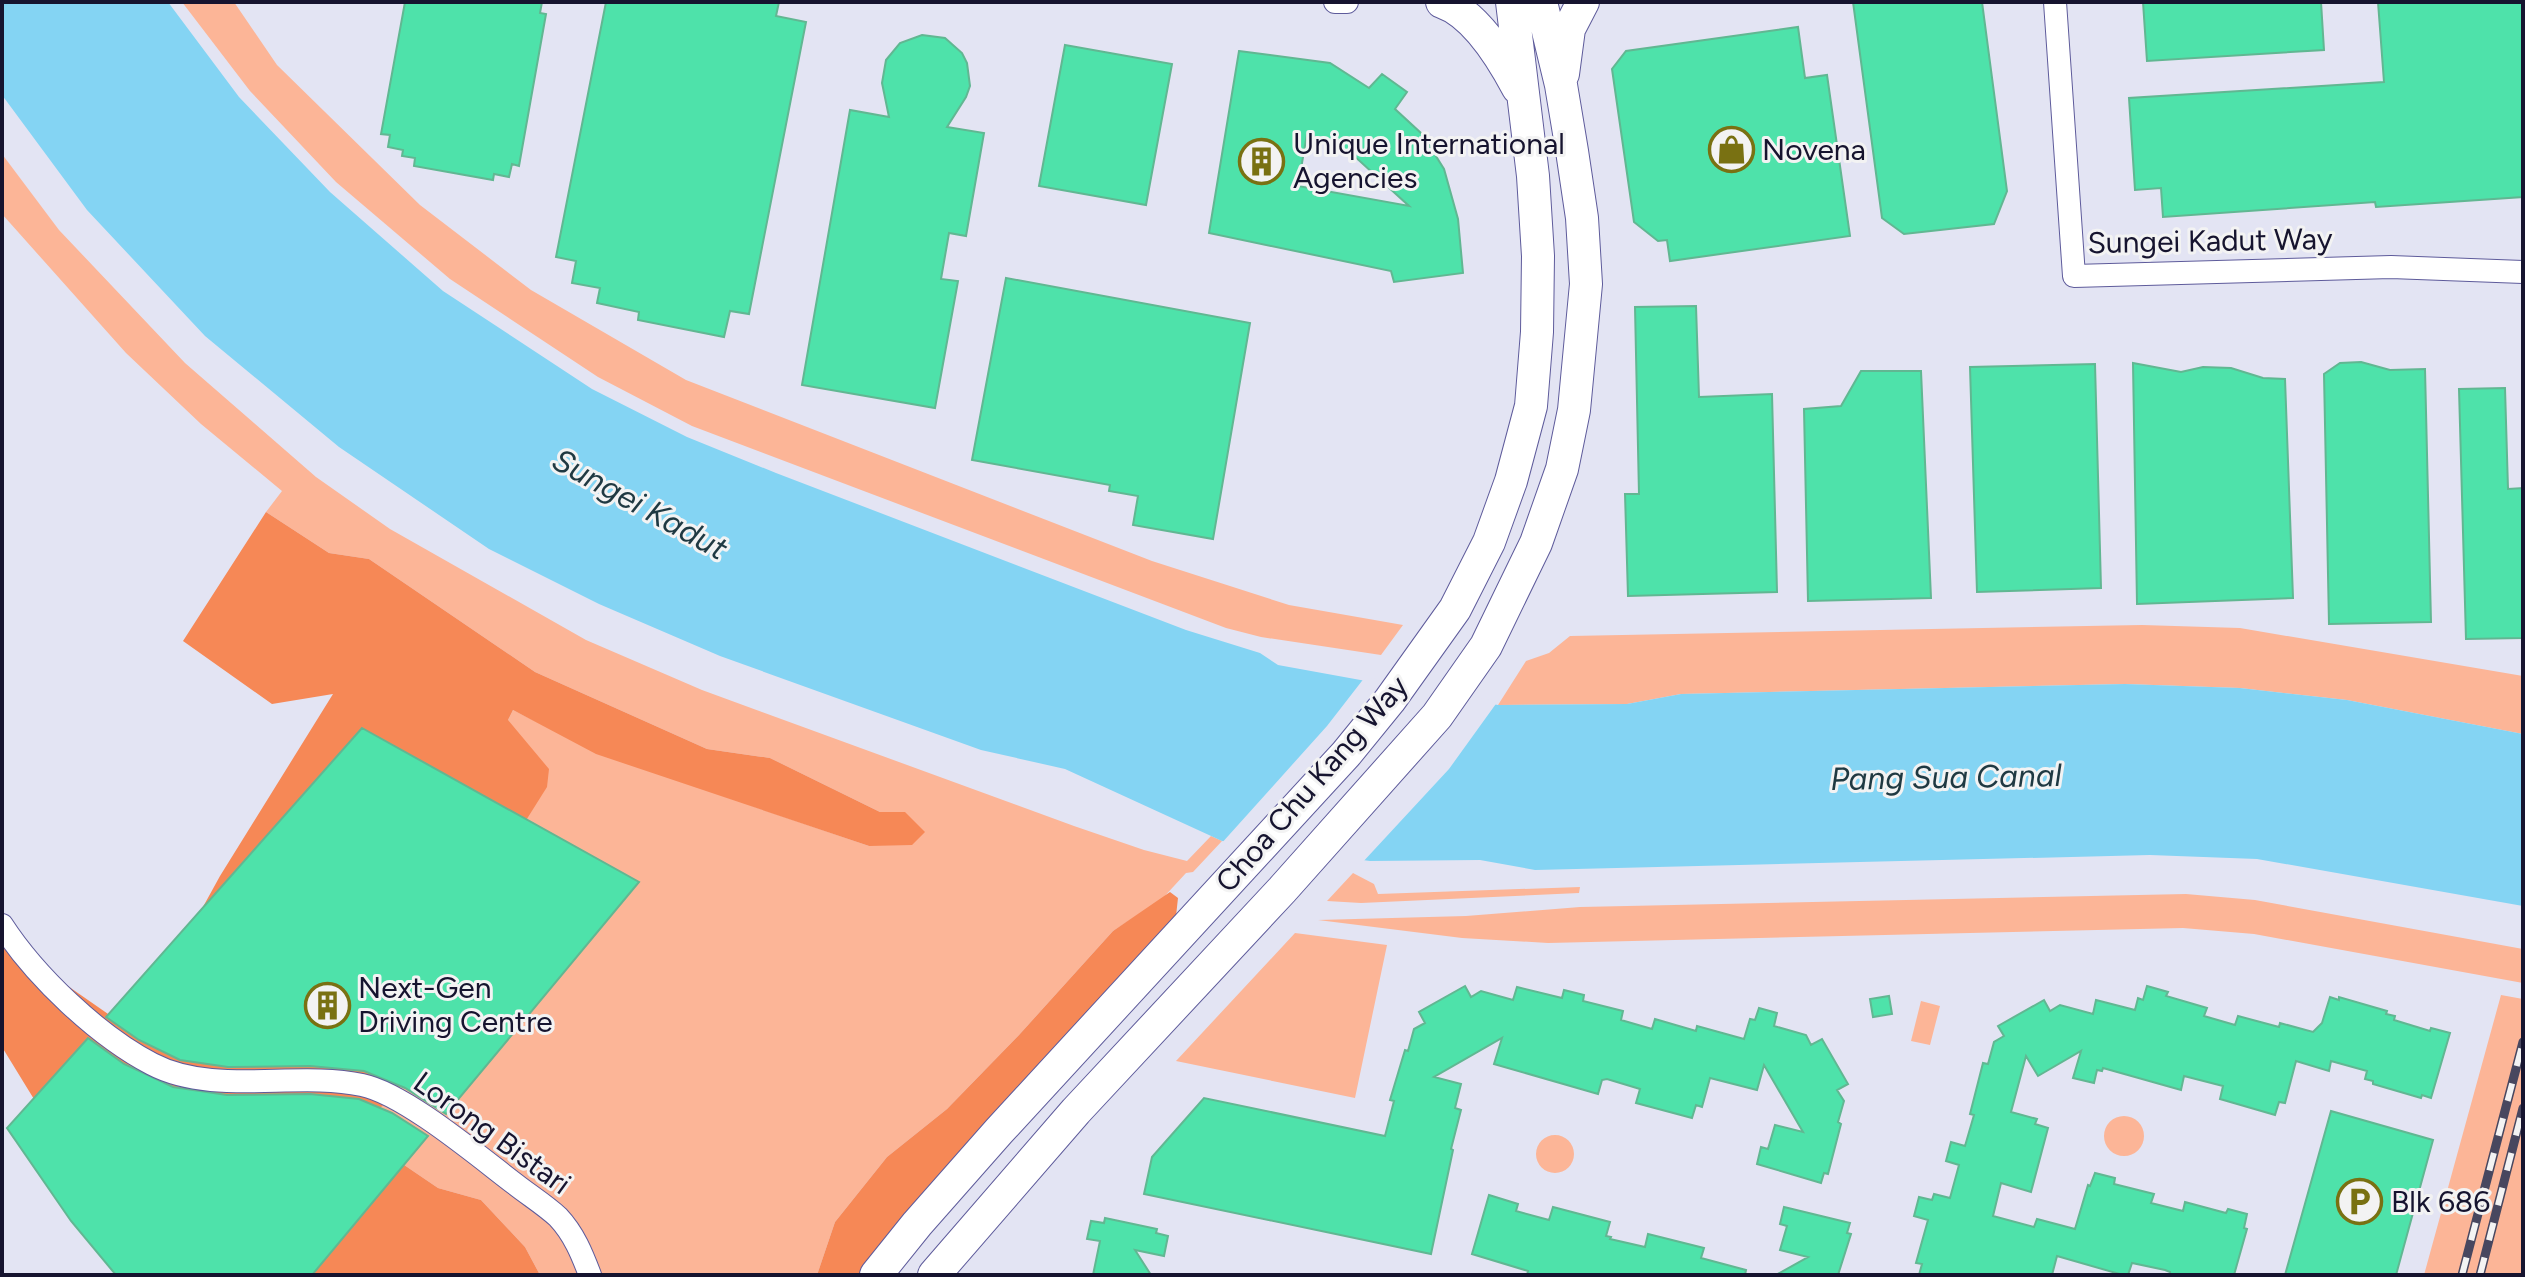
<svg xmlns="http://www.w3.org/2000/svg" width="2525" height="1277" viewBox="0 0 2525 1277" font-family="Figtree,sans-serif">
  <rect width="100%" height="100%" fill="#e3e4f3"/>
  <!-- green -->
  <path fill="#fcb597" d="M182,2H234L277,65L420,205L531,290L686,380L1152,561L1289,605L1403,625L1381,655L1261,637L1226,628L692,426L598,377L450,279L336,182L250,91Z
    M2,154L59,230L185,363L316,477L390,529L586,640L702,690L1074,826L1144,850L1187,861L1211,836L1222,841L1193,872L1186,873L1162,899L1113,931L1019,1035L947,1109L887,1157L835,1222L817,1275H540L525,1247L481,1200L438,1188L357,1133L402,1085L508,720L513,710L545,726L755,807L869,846L905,812H880L770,758L707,749L535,672L369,559L329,553L266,512L282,491L201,424L126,353L2,214Z
    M2142,625L2240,628L2523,676V734L2347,700L2240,688L2125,684L1681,694L1627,704L1498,705L1526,661L1549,653L1570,636Z
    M1353,873L1374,884L1378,894L1580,887L1579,893L1361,903L1327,901Z
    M2186,894L2255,900L2523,949V983L2254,934L2183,928L1548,943L1462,938L1318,920L1466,916L1580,907Z
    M1295,933L1387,945L1355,1098L1176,1061Z
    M2501,995L2523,999V1272L2522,1275H2424Z
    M1921,1001L1940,1006L1930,1045L1911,1041Z
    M2104 1136a20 20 0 1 1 40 0a20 20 0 1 1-40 0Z
    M1536 1154a19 19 0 1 1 38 0a19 19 0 1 1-38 0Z"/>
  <!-- forest -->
  <path fill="#f68856" d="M266,512L329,553L369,559L535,672L707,749L770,758L880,812H905L925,832L912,845L869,846L596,754L513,710L508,720L549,769L547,787L513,841L402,1085L357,1133L438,1188L481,1200L525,1247L540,1275H168L67,1153L2,1047V915L52,975L134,1032L220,876L333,694L272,704L183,641Z
    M1170,892L1178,898L1176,916L897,1226L859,1275H817L835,1222L887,1157L947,1109L1019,1035L1113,931Z"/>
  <!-- water -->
  <path fill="#84d4f3" d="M2,2H168L239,97L330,192L443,291L592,389L687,437L776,473L1186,630L1260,653L1278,665L1498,705L1627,704L1681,694L2125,684L2240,688L2347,700L2523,734V906L2257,859L2150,855L1535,870L1480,860L1370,861L1222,841L1065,769L981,750L720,656L599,604L489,549L339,447L205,336L87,210L2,95Z"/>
  <!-- pier -->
  <path fill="#e3e4f3" d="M1365,677L1498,701L1449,769L1361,864L1220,845L1327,726Z"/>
  <!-- building -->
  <path fill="#4ee2aa" stroke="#61b792" stroke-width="2" fill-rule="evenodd" d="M405,2H542L540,13L546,14L519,166L512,164L509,177L494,174L493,180L414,166L415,158L402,156L403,150L388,147L390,135L381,134Z
    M606,2H779L776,16L806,22L749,314L730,311L724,337L638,320L639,312L597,303L600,288L572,283L576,261L556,257Z
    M1853,2H1982L2007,191L1994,224L1904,234L1882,218Z
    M2143,2H2321L2324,50L2147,61Z
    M2378,2H2523V197L2376,207L2375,202L2163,217L2161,188L2135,190L2129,98L2384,82Z
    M1798,27L1805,78L1827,75L1850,236L1670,261L1667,240L1658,241L1634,222L1612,69L1626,51Z
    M922,35L945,38L962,53L967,63L970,86L966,97L947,127L984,133L966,236L949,233L941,279L958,281L935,408L802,385L850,110L889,117L882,83L886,60L900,43Z
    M1065,45L1172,64L1146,205L1039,186Z
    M1239,51L1330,63L1369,88L1382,74L1407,92L1395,109L1422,134L1444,169L1458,219L1463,273L1394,282L1391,271L1209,233ZM1307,134L1351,153L1409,206L1298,186Z
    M1006,278L1250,323L1213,539L1133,525L1138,496L1109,491L1110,485L972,460Z
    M1696,306L1699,397L1772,394L1777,592L1628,596L1625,494H1639L1635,307Z
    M2361,362L2390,370L2425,369L2431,622L2329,624L2324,374L2340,363Z
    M2133,363L2181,372L2203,367L2231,368L2263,378L2285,379L2293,598L2137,604Z
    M2095,364L2101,588L1977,592L1970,367Z
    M1861,371H1921L1931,598L1808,601L1804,409L1841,406Z
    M2505,388L2508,489L2523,488V638L2466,639L2459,389Z
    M362,728L639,882L446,1114L405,1088L364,1071L310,1066L228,1067L180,1060L139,1040L106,1017Z
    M1465,986L1471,997L1481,991L1513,1000L1517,987L1562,998L1564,990L1584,995L1583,1001L1623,1011L1621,1020L1652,1029L1655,1019L1696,1031L1697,1026L1744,1039L1750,1019L1755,1020L1759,1008L1777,1013L1774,1026L1806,1035L1811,1045L1822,1039L1848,1084L1837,1090L1844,1101L1838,1122L1841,1124L1828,1174L1824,1173L1821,1183L1757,1164L1761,1147L1768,1149L1775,1125L1803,1132L1764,1065L1757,1090L1710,1078L1702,1107L1696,1105L1692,1118L1636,1103L1640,1089L1607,1079L1602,1080L1598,1094L1494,1064L1502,1038L1434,1077L1461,1084L1455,1108L1461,1110L1451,1149L1453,1150L1431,1254L1144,1194L1152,1157L1204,1098L1385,1136L1394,1101L1390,1100L1405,1050L1408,1051L1414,1029L1425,1023L1419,1012Z
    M2147,986L2168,992L2166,996L2207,1008L2204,1016L2235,1025L2238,1016L2279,1027L2280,1023L2313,1032L2322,1023L2330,997L2339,1000V997L2387,1011L2386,1014L2395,1016L2394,1020L2430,1031L2431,1028L2450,1033L2431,1098L2422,1095L2421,1098L2373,1084V1081L2365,1079L2367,1071L2331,1061L2329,1071L2296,1061L2285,1103L2279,1102L2275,1115L2220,1099L2223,1086L2184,1076L2181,1090L2103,1068L2102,1071L2097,1070L2094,1083L2073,1078L2081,1051L2038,1076L2026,1056L2011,1112L2037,1119L2035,1124L2048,1128L2031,1192L2001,1183L1993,1216L2034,1227L2037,1219L2075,1229L2088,1185L2090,1186L2095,1173L2115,1178L2114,1184L2154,1194L2151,1203L2183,1211L2185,1202L2226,1213L2228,1209L2247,1214L2244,1228L2247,1229L2234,1275H2170V1272L2165,1270L2132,1263L2128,1275H2123L2057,1256L2052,1275H1919L1922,1264L1916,1263L1928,1220L1914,1216L1919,1197L1932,1200L1934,1194L1950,1198L1959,1165L1946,1161L1951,1142L1965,1146L1974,1115L1970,1114L1983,1063L1988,1064L1994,1042L2004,1036L1998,1026L2044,1000L2050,1011L2060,1005L2093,1014L2096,1000L2135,1010L2138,998L2143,1000Z
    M1889,996L1892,1014L1873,1017L1870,999Z
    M88,1038L124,1064L173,1087L227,1095L310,1094L359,1099L392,1113L428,1136L312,1275H116L71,1221L7,1128Z
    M2331,1111L2433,1140L2396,1275H2285Z
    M1489,1195L1518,1204L1516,1211L1549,1220L1553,1207L1610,1222L1606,1236L1611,1237L1610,1239L1645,1247L1648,1234L1704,1248L1701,1258L1746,1270L1745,1275H1527L1528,1271L1472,1254Z
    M1784,1207L1850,1223L1847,1233L1851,1234L1838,1275H1776L1808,1257L1780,1250L1787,1226L1780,1224Z
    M1105,1218L1157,1229L1156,1233L1168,1236L1164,1256L1135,1250L1151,1275H1093L1100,1241L1087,1239L1091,1221L1104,1223Z"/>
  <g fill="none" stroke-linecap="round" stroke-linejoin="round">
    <defs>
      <path id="minor" d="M1335,2H1347
        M2055,2L2074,276L2391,267L2523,272
        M2,925C35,976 98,1036 152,1064C213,1096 296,1071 362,1085C405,1094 478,1156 515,1184C529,1195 545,1205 558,1217C574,1234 582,1254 590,1275"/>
      <path id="secondary" d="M1442,2C1476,14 1502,58 1518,88
        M1563,74L1569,29L1583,2
        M876,1275L917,1224L999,1131L1346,754L1390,700L1455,609L1489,542L1511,481L1531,406L1537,332L1538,256L1533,176L1512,2
        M934,1275L1076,1111L1282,890L1437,716L1486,646L1536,543L1562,469L1574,410L1586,284L1582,218L1572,151L1561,85L1541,2"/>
    </defs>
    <!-- minor casing -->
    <use href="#minor" stroke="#5e5b9b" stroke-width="24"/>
    <!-- secondary casing -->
    <use href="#secondary" stroke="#5e5b9b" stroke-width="34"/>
    <!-- minor -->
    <use href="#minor" stroke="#fff" stroke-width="22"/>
    <!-- secondary -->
    <use href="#secondary" stroke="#fff" stroke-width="32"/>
    <defs>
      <path id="rail" d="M2462,1275L2523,1042
        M2480,1275L2523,1108"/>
    </defs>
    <!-- rail casing -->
    <use href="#rail" stroke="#48475f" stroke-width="9"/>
    <!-- rail -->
    <use href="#rail" stroke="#f3f3f3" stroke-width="6" stroke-dasharray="18" stroke-linecap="butt"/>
  </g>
  <!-- icons -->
  <defs>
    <symbol id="shop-ring" viewBox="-11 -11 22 22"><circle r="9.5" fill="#f3f3f3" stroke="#797112" stroke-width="1.5"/><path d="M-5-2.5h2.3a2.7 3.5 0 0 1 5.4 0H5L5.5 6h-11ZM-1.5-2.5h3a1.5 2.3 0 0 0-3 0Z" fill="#797112"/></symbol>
    <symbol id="building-ring" viewBox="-11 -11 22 22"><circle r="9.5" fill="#f3f3f3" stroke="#797112" stroke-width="1.5"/><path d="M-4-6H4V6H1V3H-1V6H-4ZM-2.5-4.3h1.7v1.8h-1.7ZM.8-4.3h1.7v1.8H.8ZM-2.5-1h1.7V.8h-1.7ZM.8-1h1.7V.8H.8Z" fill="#797112"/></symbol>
    <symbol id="parking-ring" viewBox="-11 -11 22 22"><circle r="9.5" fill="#f3f3f3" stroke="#797112" stroke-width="1.5"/><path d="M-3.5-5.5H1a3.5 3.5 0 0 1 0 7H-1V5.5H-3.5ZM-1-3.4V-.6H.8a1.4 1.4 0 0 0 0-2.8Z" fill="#797112"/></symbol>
  </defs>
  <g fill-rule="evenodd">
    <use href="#shop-ring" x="1706" y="124" width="51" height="51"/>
    <use href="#building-ring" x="1236" y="136" width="51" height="51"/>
    <use href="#building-ring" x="302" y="980" width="51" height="51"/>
    <use href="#parking-ring" x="2334" y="1176" width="51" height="51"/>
  </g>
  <g text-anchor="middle" stroke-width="6" stroke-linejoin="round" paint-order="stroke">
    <!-- poi labels -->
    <g font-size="30" fill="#16142f" stroke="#f3f3f3" text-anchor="start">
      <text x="1293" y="154">Unique International<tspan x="1293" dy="34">Agencies</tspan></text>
      <text x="1762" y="160">Novena</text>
      <text x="358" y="998">Next-Gen<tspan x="358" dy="34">Driving Centre</tspan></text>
      <text x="2391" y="1212">Blk 686</text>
    </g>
    <!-- street labels -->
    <g font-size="30" fill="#16142f" stroke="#f3f3f3">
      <text transform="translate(2210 241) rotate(-1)" y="10">Sungei Kadut Way</text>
      <text transform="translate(1312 784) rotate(-49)" y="10">Choa Chu Kang Way</text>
      <text transform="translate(492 1133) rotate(36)" y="10">Lorong Bistari</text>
    </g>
    <!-- water labels -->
    <g font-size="32" font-style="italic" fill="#1f3942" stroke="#f3f3f3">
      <text transform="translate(640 504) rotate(29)" y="11">Sungei Kadut</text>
      <text transform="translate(1946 777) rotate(-1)" y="11">Pang Sua Canal</text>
    </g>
  </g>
  <!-- border -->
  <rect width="2525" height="1277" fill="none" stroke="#16142f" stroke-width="8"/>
</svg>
